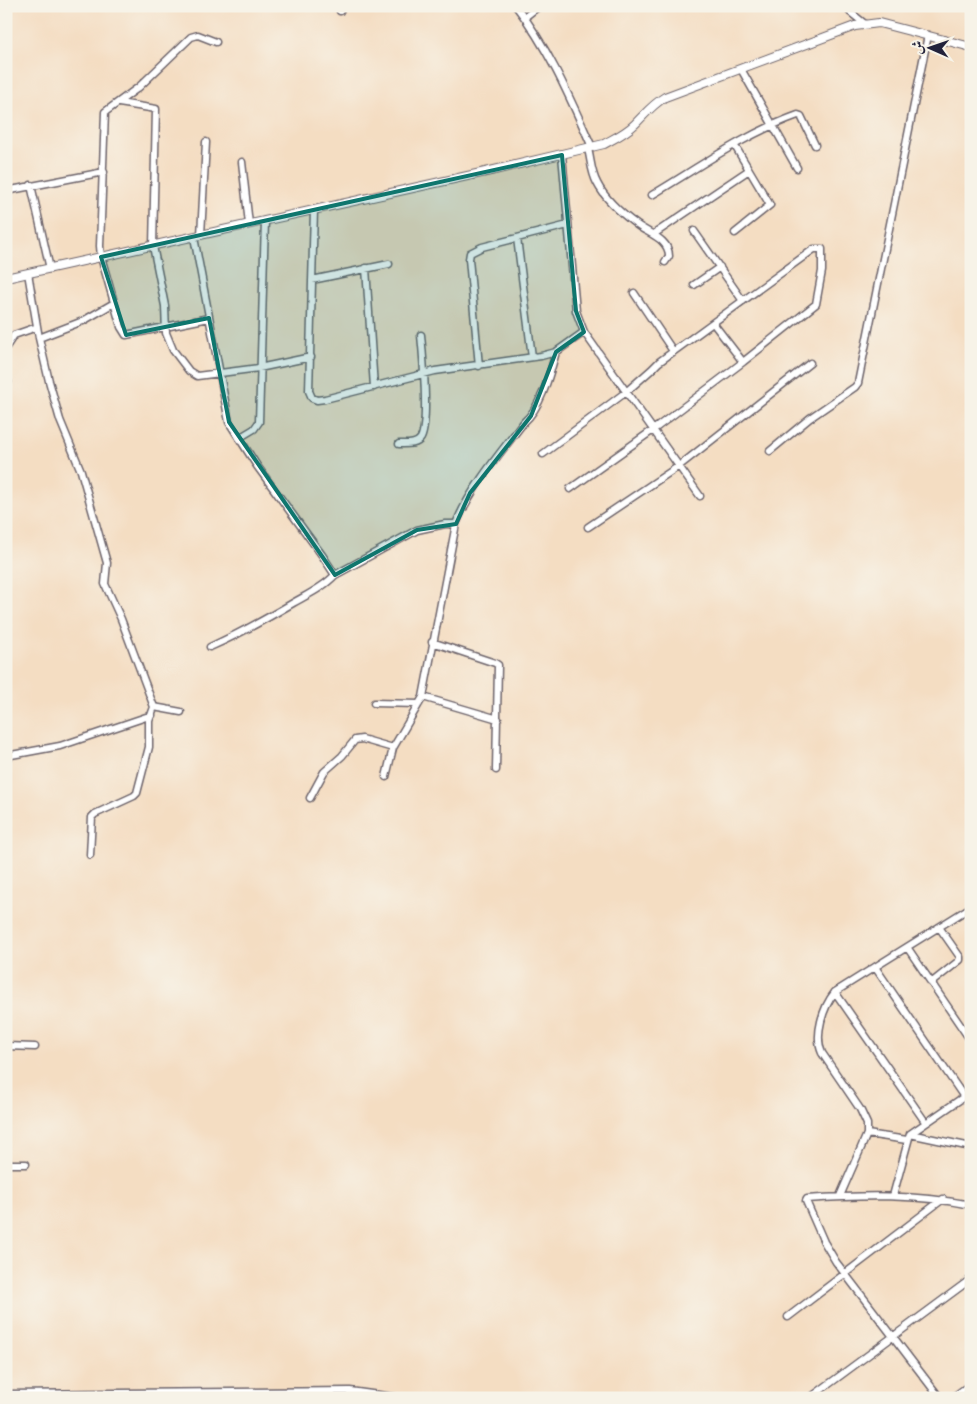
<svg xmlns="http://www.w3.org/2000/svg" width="977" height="1404" viewBox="0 0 977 1404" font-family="'IM FELL English',Amiri,serif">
  <rect width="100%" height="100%" fill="#f7f3e8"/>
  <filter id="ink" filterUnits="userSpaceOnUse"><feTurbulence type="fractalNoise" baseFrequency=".02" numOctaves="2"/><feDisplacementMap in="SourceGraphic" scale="10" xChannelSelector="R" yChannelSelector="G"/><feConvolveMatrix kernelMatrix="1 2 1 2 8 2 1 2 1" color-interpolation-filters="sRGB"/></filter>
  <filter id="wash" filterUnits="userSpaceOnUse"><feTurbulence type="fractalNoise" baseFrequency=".0096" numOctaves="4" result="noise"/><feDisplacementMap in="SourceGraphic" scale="20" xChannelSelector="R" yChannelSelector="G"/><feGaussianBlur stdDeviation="1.12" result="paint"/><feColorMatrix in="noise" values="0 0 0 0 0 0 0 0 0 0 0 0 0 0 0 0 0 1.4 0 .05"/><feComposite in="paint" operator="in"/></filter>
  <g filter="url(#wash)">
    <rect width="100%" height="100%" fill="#f4ddc2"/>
  </g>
  <g filter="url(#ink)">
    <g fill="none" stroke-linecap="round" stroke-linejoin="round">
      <defs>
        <path id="minor" d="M516,6C549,49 570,98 592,147
          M850,6V12L865,24
          M340,11L342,6
          M525,17L539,6
          M741,69L797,168
          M119,103L156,109L153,246L165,306L166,333L173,350L189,371L197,376L259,368L311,357
          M735,146L770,205L735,233
          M588,149C591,160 591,172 597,183C605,199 622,214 637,225C649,234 669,239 669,256L665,262
          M562,155L576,311L584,332L700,496
          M242,162L249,224
          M31,185L50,269
          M6,191L104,172
          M652,195C699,167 745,134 798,115L801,116L815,145
          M314,210L309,391L312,398L317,400L325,399L435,371L541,356L556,352L584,332
          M694,231L743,301
          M654,234L749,170
          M201,235L206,142
          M194,237L229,422L257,466L322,555L335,575C324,587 307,595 293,603C266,619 239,634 210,647
          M517,238L532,357
          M366,268L374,387
          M28,273L39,338L49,381L60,420L81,471L107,563L105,584L121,619L154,707L149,721V747L137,793L134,796L95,814L92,817L90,855
          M312,280L389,264
          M694,285L720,267
          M634,293L673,351
          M209,318L126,335L121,327L101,257L100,246L105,112L139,87L191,37L198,35L216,42
          M713,323L743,362
          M39,338L83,321L114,303
          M6,347L14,335L37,327
          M479,366L469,259L470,253L482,247L568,225
          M6,378L8,382
          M239,438L254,429L259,422L265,221
          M399,444C407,444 417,445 421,438C429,423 423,355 421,335
          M770,451L810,418L855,387L858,383L928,35
          M543,454L626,392L651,370L659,362L814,249H822V271L816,304L743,362L653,430L570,489
          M588,527L679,466L810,363
          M335,575L417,530L445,524H456
          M432,642L495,663L498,665L496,770
          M423,697L498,719
          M374,703L419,704
          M154,707L181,712
          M6,756L60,746L152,715
          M386,777L393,748L423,697L456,524C470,489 500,453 524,422C541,408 550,373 556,352
          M310,798L324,772L342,756L355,740L362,739L393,748
          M907,947L971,1041
          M875,967L964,1097
          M931,983L960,960V957L939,927
          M835,992L926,1123
          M6,1046L35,1047
          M867,1134L907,1140
          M910,1134L971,1147
          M6,1164H26
          M840,1196L867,1134V1124L860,1109L822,1053C814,1035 823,1007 835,992L971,907
          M893,1196L910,1134L971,1092
          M788,1317L943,1199
          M6,1394L350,1391L400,1398
          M810,1398L971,1279
          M940,1398L836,1262L824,1242L806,1201L807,1199C862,1195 917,1194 971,1205
          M952,1398L971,1384"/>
        <path id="tertiary" d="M6,278L490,171L604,144C615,138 626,133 635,124C645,114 653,104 665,97L855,26L879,23L971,47"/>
      </defs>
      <!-- minor casing -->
      <use href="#minor" stroke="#6c636a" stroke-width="9"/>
      <!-- tertiary casing -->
      <use href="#tertiary" stroke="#6c636a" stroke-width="10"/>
      <!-- minor -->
      <use href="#minor" stroke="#fff" stroke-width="6"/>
      <!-- tertiary -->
      <use href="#tertiary" stroke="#fff" stroke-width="8"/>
    </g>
  </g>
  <!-- marked area -->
  <path fill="#0f766e" fill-opacity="0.2" stroke="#0f766e" stroke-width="4" stroke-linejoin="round" d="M562,155L576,311L584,332L556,352L531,416L470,493L456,524L417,530L335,575L229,422L209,318L126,335L101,257Z"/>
  <!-- margin -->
  <rect width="977" height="1404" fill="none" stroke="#f7f3e8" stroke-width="25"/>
  <!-- north arrow -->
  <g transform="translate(930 48) rotate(272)" stroke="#f7f3e8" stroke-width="4" paint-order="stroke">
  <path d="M0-4L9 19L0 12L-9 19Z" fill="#22223b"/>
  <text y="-8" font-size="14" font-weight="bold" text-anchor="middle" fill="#22223b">ش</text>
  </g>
</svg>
